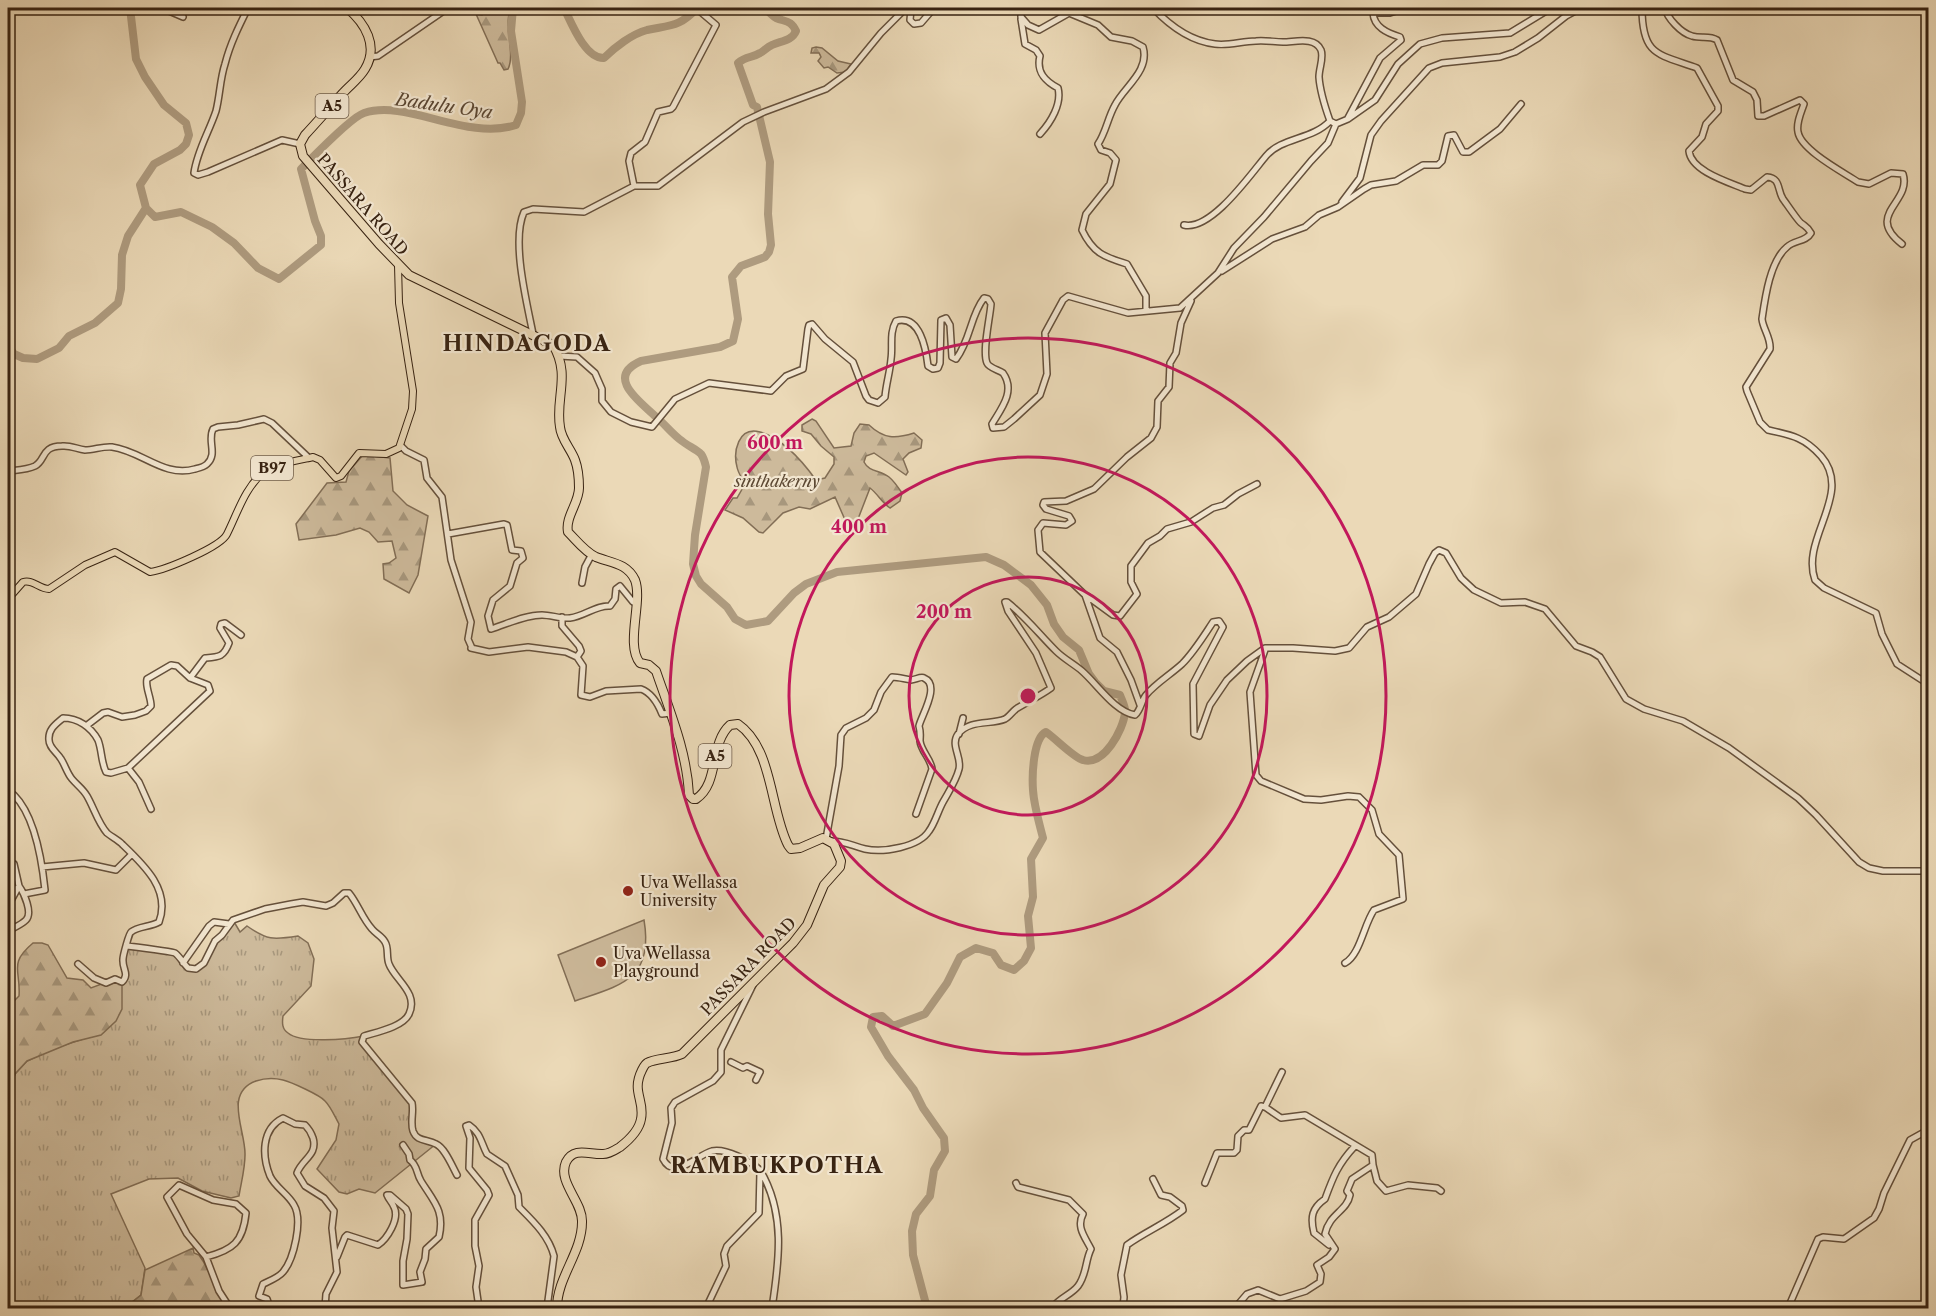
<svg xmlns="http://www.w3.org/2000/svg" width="1936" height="1316" viewBox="0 0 1936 1316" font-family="'Libre Caslon Text',serif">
  <defs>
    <pattern id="grass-tufts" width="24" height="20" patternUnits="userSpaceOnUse" patternTransform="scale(1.5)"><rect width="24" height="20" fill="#cdba9b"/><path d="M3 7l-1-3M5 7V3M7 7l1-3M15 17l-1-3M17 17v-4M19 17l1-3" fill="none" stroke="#a7977d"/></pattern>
    <pattern id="forest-firs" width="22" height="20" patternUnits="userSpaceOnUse" patternTransform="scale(1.5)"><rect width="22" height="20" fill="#cdba9b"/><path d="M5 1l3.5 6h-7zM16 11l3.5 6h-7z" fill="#a7977d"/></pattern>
  </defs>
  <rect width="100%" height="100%" fill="#ebd9b7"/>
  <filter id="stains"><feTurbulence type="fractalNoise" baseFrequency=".00333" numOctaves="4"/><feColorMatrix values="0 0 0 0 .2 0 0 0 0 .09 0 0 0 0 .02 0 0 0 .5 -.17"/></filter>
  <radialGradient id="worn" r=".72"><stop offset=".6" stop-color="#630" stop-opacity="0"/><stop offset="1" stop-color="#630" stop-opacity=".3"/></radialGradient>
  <!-- grass -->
  <path fill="url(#grass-tufts)" stroke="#826e56" stroke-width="1.5" d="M233,920L240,932L247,926C267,940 273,940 298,936L308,943L314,959L311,986L283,1016C282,1023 282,1029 288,1033C301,1044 348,1039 364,1036L362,1039L412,1103L414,1133L436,1144L375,1193L359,1189L347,1194L339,1192L317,1169L336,1140L339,1124C335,1117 331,1107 325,1101C320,1095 291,1082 283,1080C275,1078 265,1078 256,1081C223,1093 246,1131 245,1155C245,1169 241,1183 239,1196L231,1198L202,1191L178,1178L149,1179L111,1194L145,1268L141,1295L131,1303L128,1308H8V1223L12,1213L8,1182V1094L15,1074L27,1061L55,1048L86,1038L124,980L123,964L127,946L174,952L192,970L204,963L210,949Z"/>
  <!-- forest -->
  <path fill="url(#forest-firs)" stroke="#826e56" stroke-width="1.5" d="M484,8H512C502,19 516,54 508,69L504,70L500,63H498L476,14L482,15Z
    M816,47L822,48L838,61L851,64L846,72L837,73L828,67L824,68L818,61L821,57L819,53H811L812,48Z
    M812,419L816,421L834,448L851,446L854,433L860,424L869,425C884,439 895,439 914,433L922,440L921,448L909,453L903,459L908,472L906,475L874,453L866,456L864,462C869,472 880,470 889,477C894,481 898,487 902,493L900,501L890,508C881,502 878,494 870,488L858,519L854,523L846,522L835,497L810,509L799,507L783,513L763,533L759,532L743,518L725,510L733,498H737L745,484C742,478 738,473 737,467C733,452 738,426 760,432C782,438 803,462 816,480L825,478L834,464V457L821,446L811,434L802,431V425Z
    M363,455L390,458L393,491L407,505L428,516L418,575L409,593L384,579L383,564L389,563L396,558L392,541L378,542L369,532L360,528L336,535L299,540L296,524L327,483L346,482L349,471Z
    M33,943H42L48,945L67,978L83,980L91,988L115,979L122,982V1009L116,1021L101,1035L73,1042L27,1061L15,1074L8,1094V1002L14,1001L19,996C21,970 8,964 33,943Z
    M193,1248L194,1253L199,1255L203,1261L228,1308H128L131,1303L141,1295L145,1270Z"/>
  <!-- green -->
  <path fill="#cdba9b" stroke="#826e56" stroke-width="1.5" d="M644,920C654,979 622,985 575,1001L558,955Z"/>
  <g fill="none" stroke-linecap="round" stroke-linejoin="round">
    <!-- river -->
    <path stroke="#ae9b7f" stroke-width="8" d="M130,8L136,59L145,77L164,105L186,123L189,135L186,144L180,150L154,164L140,185L146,208L155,217L181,212L212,227L234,243L258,268L279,279L321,245V236L315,221L301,169C313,157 351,117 364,113C407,99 466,141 516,125L521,113L522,102L511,31L513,8
      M564,8C571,22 585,59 604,58C615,47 632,34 647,30C670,25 680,27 697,8
      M765,8C768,11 772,16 776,18C786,22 791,20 796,31C792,41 780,41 772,45C767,47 764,51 760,53C752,58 746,56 738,63L753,105L757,107L770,162L768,214L771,245L769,252L765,257L741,266L732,277L738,319L733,341L720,347L641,361C605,377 639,401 655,416C665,424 672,434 682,441C688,446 696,449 701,454C704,458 705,463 706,467L695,535L693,564L696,576L701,584L727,607L735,619L746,625L768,621L794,593L806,584L837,572L986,557L1004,565L1031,585L1047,605L1054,624L1063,637L1079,650L1089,674L1095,682L1104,691L1120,695C1122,701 1126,707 1125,713C1123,730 1104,766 1083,760C1074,758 1055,738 1046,732C1033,738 1032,776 1033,790C1034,806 1039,822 1043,838L1031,859L1033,897L1028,916L1031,948L1024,961L1014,970L1001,965L993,953L976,948L960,957L947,983L925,1014L893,1026L882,1016L873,1017L871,1027L888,1056L914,1090L923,1108L944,1138L945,1151L934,1170L930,1196L916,1214L912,1231L913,1255L927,1308
      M8,346L14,354L23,358L37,359L59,348L69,336L95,323L118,303L121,289L122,255L128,236L146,208"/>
    <defs>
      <path id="minor" d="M162,8L183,17
        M248,8C239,26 230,44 225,64C220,79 220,95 216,111C209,132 197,151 194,173L198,175L208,172L282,140L300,144
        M908,8L911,9L910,20L914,24L921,23L934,8
        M1021,8V17L1028,25L1039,30L1069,13L1098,25L1111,37L1132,41L1143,47C1150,71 1124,87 1115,105C1108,117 1106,132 1098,144L1101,150L1110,153L1116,160L1110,184L1086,214L1082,230C1093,253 1104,257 1127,264L1146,296V311
        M1153,8C1170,26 1190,41 1215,44C1229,46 1242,41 1256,41C1265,40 1274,42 1283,42C1295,42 1315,36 1321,50C1324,58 1319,68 1319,77C1320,92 1325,107 1330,121L1336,124L1348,119L1375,100L1398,64L1420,44L1442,38L1510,33L1551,8
        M1642,8C1642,56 1658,54 1697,68L1718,106V111L1706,124L1702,137L1689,151C1691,171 1728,182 1745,189L1751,190L1767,177C1781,178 1777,190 1783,199C1786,203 1798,221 1801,223C1806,227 1808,227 1811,233C1806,242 1794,240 1787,247C1770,261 1765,298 1762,319C1763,329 1771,338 1770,349L1746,387L1747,391L1760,422L1768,430C1791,435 1804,437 1821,456C1854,494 1800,538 1815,580L1824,588L1876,613L1882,634L1897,664L1928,684
        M1665,8C1667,18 1681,33 1692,36C1701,39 1709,35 1717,40L1733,80L1753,92L1757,100L1758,116H1764L1800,100L1804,104C1801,113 1796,123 1798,132C1801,150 1843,172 1858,182L1869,184L1891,173L1903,174C1912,203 1864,214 1902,244
        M8,12L11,8
        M1021,19L1025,44L1036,50L1040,56C1036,72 1045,81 1058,88C1062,104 1051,122 1040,134
        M369,57L378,56L448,8
        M1348,118L1380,58L1401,40L1400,37C1387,33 1374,27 1373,13H1390L1405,8
        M634,186L629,161L631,153L645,142L658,112L671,109L673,107L716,25L696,8
        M1342,202L1360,178L1371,135L1381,121L1429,68L1442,63L1500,57L1515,52L1538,38L1566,16L1581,8
        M1184,225C1211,231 1250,175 1266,156C1282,137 1312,140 1330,121
        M1222,271L1272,239L1305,227L1319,215L1338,207L1364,189L1371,185L1396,181L1423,165H1438L1442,161L1448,136L1454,135L1463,152H1469L1500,129L1521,104
        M533,334C527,303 511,241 524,212L533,209L584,212L634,186H658L743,122L764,112L826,89L849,72L881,33L906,8
        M559,356L577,357L595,373L602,389V401L611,412L631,422L652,427L675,399L709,383L771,391L786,376L803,369L808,329L809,325L812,324L825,339L853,362L866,396L869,400L878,403L885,397C886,384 890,372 891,359C893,346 889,333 896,321C920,314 926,349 928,366L933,369L938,368L940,363L941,320L946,318L950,325L952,357L956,359C971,339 970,316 984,298L988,299L991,304C990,318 982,351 987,363C989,368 999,370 1003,373C1016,391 1001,409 992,424L993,428L1004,427L1014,419L1040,395L1047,374L1045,333L1063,300L1068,296L1128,313L1180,308L1218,273L1234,248L1264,217L1311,161L1328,143L1336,124
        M401,446L406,451L424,460L427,478L442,497L451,560L471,622L468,639L472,648
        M8,471C16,470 27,470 35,466C46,460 41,446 62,446C70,445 77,449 85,450C94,450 103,446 112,447C142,451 164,478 195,469C199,468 204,467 207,464C218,454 207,441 213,429L218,427L238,425L264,419L272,423L309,458
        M448,534L504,524L507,525L512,550L521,551L523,558L517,563L510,586L493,600L488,616L491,629C507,624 525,615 542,615C551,615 561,619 570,618C585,616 596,605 610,606L615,599L616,589L620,586L633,602H636
        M582,583L585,567L592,554
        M1087,596L1113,615L1120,616L1137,594L1131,582V566L1148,543L1160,536L1167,529L1191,522L1213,508L1224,505L1238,494L1257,484
        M562,617V626L579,646L581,651L577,657
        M471,648L489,652L528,647L566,652L577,657L583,666L581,695L590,697L606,691L641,689C652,693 658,704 662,714L671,713
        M1265,650L1250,692L1256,775L1261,781L1304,799L1321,800L1348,796L1359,797L1372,810L1379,834L1399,855L1403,899L1374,910C1364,924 1360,955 1345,963
        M190,678L205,658C219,657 224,657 229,643L220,628L221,624L225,623L241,635
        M1140,705L1131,680L1117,652L1100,638L1085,595L1040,552L1038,530L1043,523L1066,525L1072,521L1069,516L1046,509L1043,505L1044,502L1066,501L1094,489L1127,457L1151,438L1157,427L1158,401L1169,387L1170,363L1176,353L1181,323L1191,301
        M86,726L103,713L108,712L122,717L135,715L146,711L151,706C151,697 145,687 147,679L171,665L177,666L190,678L208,685L210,691L128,768
        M959,734L963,718
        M14,795C35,816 42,861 45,890L24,894
        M826,839L839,766L841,735L846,728L866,718L874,710L881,692L892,677C899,677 904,679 911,680C915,680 921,676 924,678C941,685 921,716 919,726C921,733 920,735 920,741C921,751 931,759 932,769L916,814
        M830,841C846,841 852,846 865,849C883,853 919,847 929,831C935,823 938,811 943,802C949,791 956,781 959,769C962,757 950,745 958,734C970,719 991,725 1005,719C1009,717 1012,712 1016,709C1027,702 1040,696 1051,688L1036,653L1008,611L1005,602H1007C1025,616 1040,635 1056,651C1064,659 1074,664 1082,671C1097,684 1115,712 1135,715C1141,710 1141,701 1146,695C1156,683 1170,675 1182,664C1194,652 1203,637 1213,622L1219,621L1223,627L1193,684L1194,734L1199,736L1210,705L1227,680L1247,661L1265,648H1293L1335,651L1349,648L1367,627L1389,617L1416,594L1429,564L1435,553L1439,550L1446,553L1461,578L1474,590L1501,603L1525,602L1545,609L1576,646L1592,652L1600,657L1626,699L1644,709L1683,721L1729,748L1798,798L1816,815L1859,862L1869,868L1883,871H1922L1928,875
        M14,864L19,886
        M42,867L84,863L116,870L131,855
        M8,876L15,891
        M8,906L19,886C24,893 33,913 26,920C21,925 13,928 8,931
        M127,946C135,947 173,952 175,953C180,957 184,964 188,968L196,969L204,963L215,941L222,935L233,920L265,909L291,904L303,902L326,906L333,903L344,893H349C358,904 362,918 372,929C376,934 382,936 385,942C389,948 386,957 389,964C395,980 419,993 409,1014C403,1027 377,1032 364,1036L362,1042L412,1103C414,1112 410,1122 413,1131C417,1142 427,1139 436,1144C445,1148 452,1166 457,1175
        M183,963L209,926L214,922L229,924
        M78,964L94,978L106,983L115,979L122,982C130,974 122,969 123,959C123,956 129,933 131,932C138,926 151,927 159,922C171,890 144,865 122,844C118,840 112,837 107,833C98,823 94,808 87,796C83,789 77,785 72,779C67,773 65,765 61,759C57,752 49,748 49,740C48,729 56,724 63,718C78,718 91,727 98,740C102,750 101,762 106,772L111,773L128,768L139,782L151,809
        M753,985L721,1050V1072L713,1081L675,1102L671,1108L672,1123L663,1159C674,1181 697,1155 712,1151C726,1148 750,1161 760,1170C786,1213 779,1262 772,1308
        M731,1062L743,1068L747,1066L760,1072L756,1080
        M1282,1072L1265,1107L1281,1118L1305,1115L1372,1155L1373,1165
        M1016,1183L1018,1187L1069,1200L1083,1214C1076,1227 1085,1237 1091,1249C1085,1261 1087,1274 1078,1286C1071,1295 1059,1298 1052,1308
        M1205,1183L1217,1153H1234L1237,1150L1238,1136L1244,1130H1249L1261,1106L1265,1107
        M1329,1245L1314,1233C1310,1217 1312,1208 1325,1199C1333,1177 1338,1164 1355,1146
        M206,1257C233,1250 243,1242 246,1213L236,1204L213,1200L179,1185L167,1197L187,1234L206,1257L219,1291L230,1308
        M337,1257L345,1237L347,1235L378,1245C387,1239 400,1219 394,1207C392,1202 389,1200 387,1195H390L406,1209L408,1214L407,1239L403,1261V1285L422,1282L420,1272L425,1259L426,1249L439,1237C445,1211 434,1202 421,1181C416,1173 418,1166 410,1160L409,1154L403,1145
        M270,1308L267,1299L259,1296L263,1284C269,1281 278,1278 283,1272C294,1259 303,1220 294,1205C288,1194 275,1187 270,1176C262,1156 261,1129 283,1118L295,1124L305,1125C309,1129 311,1132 313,1138C318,1155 302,1159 297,1173L305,1186L324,1198L334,1211L332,1228L337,1272L326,1294L325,1308
        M479,1308L476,1287L479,1266L475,1246V1220L489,1195L487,1190L469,1168L470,1138L466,1126L469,1125C481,1133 481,1143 487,1154L505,1166L518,1195L519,1207C533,1221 549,1236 554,1256L547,1308
        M706,1308L726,1266L724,1254L727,1246L759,1213L760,1172
        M1123,1308L1124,1297L1121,1275L1127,1245C1145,1232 1165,1224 1183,1210L1182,1206L1170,1197L1161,1195L1153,1179
        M1235,1308L1247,1294L1258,1290L1280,1299L1306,1291L1320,1282L1321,1274L1317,1265L1329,1257L1335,1249L1325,1234C1329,1214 1347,1211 1350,1195L1347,1191L1352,1179L1373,1165L1377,1181L1386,1191L1408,1185L1437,1188L1441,1191
        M1788,1308L1818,1239L1823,1237L1844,1239L1874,1218L1879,1209L1884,1193L1910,1140L1928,1130"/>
      <path id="major" d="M8,599L23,582C33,579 39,589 49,589L85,565L115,552L150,572C165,570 221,547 227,534C238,512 245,487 265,471C274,464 301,460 313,457L320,460L336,478L341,476L359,453L386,454L399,448L412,409L413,391L399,303L398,265"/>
      <path id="highway" d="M347,8C365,23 379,46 365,69C359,79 350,85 343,93C330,107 318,121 305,135L300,144L303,156L379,244L409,275L553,345C571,375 555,398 560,427C561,439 571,449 575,460C578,468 579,479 579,488C579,503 565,517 568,532C576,540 585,552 596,557C611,563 627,563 635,580C643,601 625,645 640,663L649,665L656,671C670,712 687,752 689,795L693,799H696C720,783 709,744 730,725L738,724C773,748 770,810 788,845L791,849L800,848L823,838L834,844L841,861L840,867L824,885L807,925L793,943L682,1054C672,1059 655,1058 647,1063C645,1064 643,1068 642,1070C631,1092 645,1100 641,1119C639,1131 629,1140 620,1147C615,1150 610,1154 603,1154C590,1155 574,1146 566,1162C557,1182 583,1202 582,1222C582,1253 557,1277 557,1308"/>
    </defs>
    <!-- minor casing -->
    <use href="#minor" stroke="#65503b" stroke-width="8"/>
    <!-- major casing -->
    <use href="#major" stroke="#382312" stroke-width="8"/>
    <!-- highway casing -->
    <use href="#highway" stroke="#382312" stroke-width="10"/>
    <!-- minor -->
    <use href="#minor" stroke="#f2e6d0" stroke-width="5"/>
    <!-- major -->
    <use href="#major" stroke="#ebd9b7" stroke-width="6"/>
    <!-- highway -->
    <use href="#highway" stroke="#ebd9b7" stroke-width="8"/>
  </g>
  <!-- distance rings -->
  <g fill="none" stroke="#c2185b" stroke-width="3">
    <circle cx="1028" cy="696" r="119"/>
    <circle cx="1028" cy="696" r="239"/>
    <circle cx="1028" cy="696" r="358"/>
  </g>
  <!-- markers -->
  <g fill="#8f2418" stroke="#f2e6d0" stroke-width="2">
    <circle cx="628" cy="891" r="6"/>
    <circle cx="601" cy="962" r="6"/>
  </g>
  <g text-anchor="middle" stroke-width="4.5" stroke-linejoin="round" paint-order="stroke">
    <!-- shield labels -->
    <g fill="#f2e6d0" stroke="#705e4b" stroke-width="1.5">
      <rect x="315.5" y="94" width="33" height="24" rx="4.5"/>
      <rect x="251" y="456" width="42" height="24" rx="4.5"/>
      <rect x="698.5" y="744" width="33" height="24" rx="4.5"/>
    </g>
    <g font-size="15" font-weight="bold" fill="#382312">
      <text x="332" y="111">A5</text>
      <text x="272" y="473">B97</text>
      <text x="715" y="761">A5</text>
    </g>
    <!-- street labels -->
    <g font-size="16" fill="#382312" stroke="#f2e6d0">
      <text transform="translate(363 204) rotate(49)" y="6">PASSARA ROAD</text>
      <text transform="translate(748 966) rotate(-46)" y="6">PASSARA ROAD</text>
    </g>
    <!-- park labels -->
    <g font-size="16" font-style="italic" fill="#5d4934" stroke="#f2e6d0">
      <text x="777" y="487">sinthakerny</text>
    </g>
    <!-- poi labels -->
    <g font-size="16" fill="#382312" stroke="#f2e6d0" text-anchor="start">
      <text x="640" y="888">Uva Wellassa<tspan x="640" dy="18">University</tspan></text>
      <text x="613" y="959">Uva Wellassa<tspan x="613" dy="18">Playground</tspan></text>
    </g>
    <!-- water labels -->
    <g font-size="18" font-style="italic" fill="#5b4733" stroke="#f2e6d0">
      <text transform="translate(444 106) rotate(8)" y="6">Badulu Oya</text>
    </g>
    <!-- district labels -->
    <g font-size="22" font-weight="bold" letter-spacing="1.5" fill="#382312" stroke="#f2e6d0">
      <text x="527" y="351">HINDAGODA</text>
      <text x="777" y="1173">RAMBUKPOTHA</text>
    </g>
  </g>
  <circle cx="1028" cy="696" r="9" fill="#c2185b" stroke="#f2e6d0" stroke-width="3"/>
  <g font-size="18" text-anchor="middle" font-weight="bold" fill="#c2185b" stroke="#f2e6d0" stroke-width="4.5" stroke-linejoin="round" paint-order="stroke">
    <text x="775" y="449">600 m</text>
    <text x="859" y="533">400 m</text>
    <text x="944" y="618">200 m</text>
  </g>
  <!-- margin -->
  <rect width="1936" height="1316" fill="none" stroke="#ebd9b7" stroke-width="30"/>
  <rect x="9" y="9" width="1918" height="1298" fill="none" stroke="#382312" stroke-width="3"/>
  <rect x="15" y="15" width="1906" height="1286" fill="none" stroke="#382312" stroke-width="1.5"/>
  <rect width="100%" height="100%" filter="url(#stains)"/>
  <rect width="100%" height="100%" fill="url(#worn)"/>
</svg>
